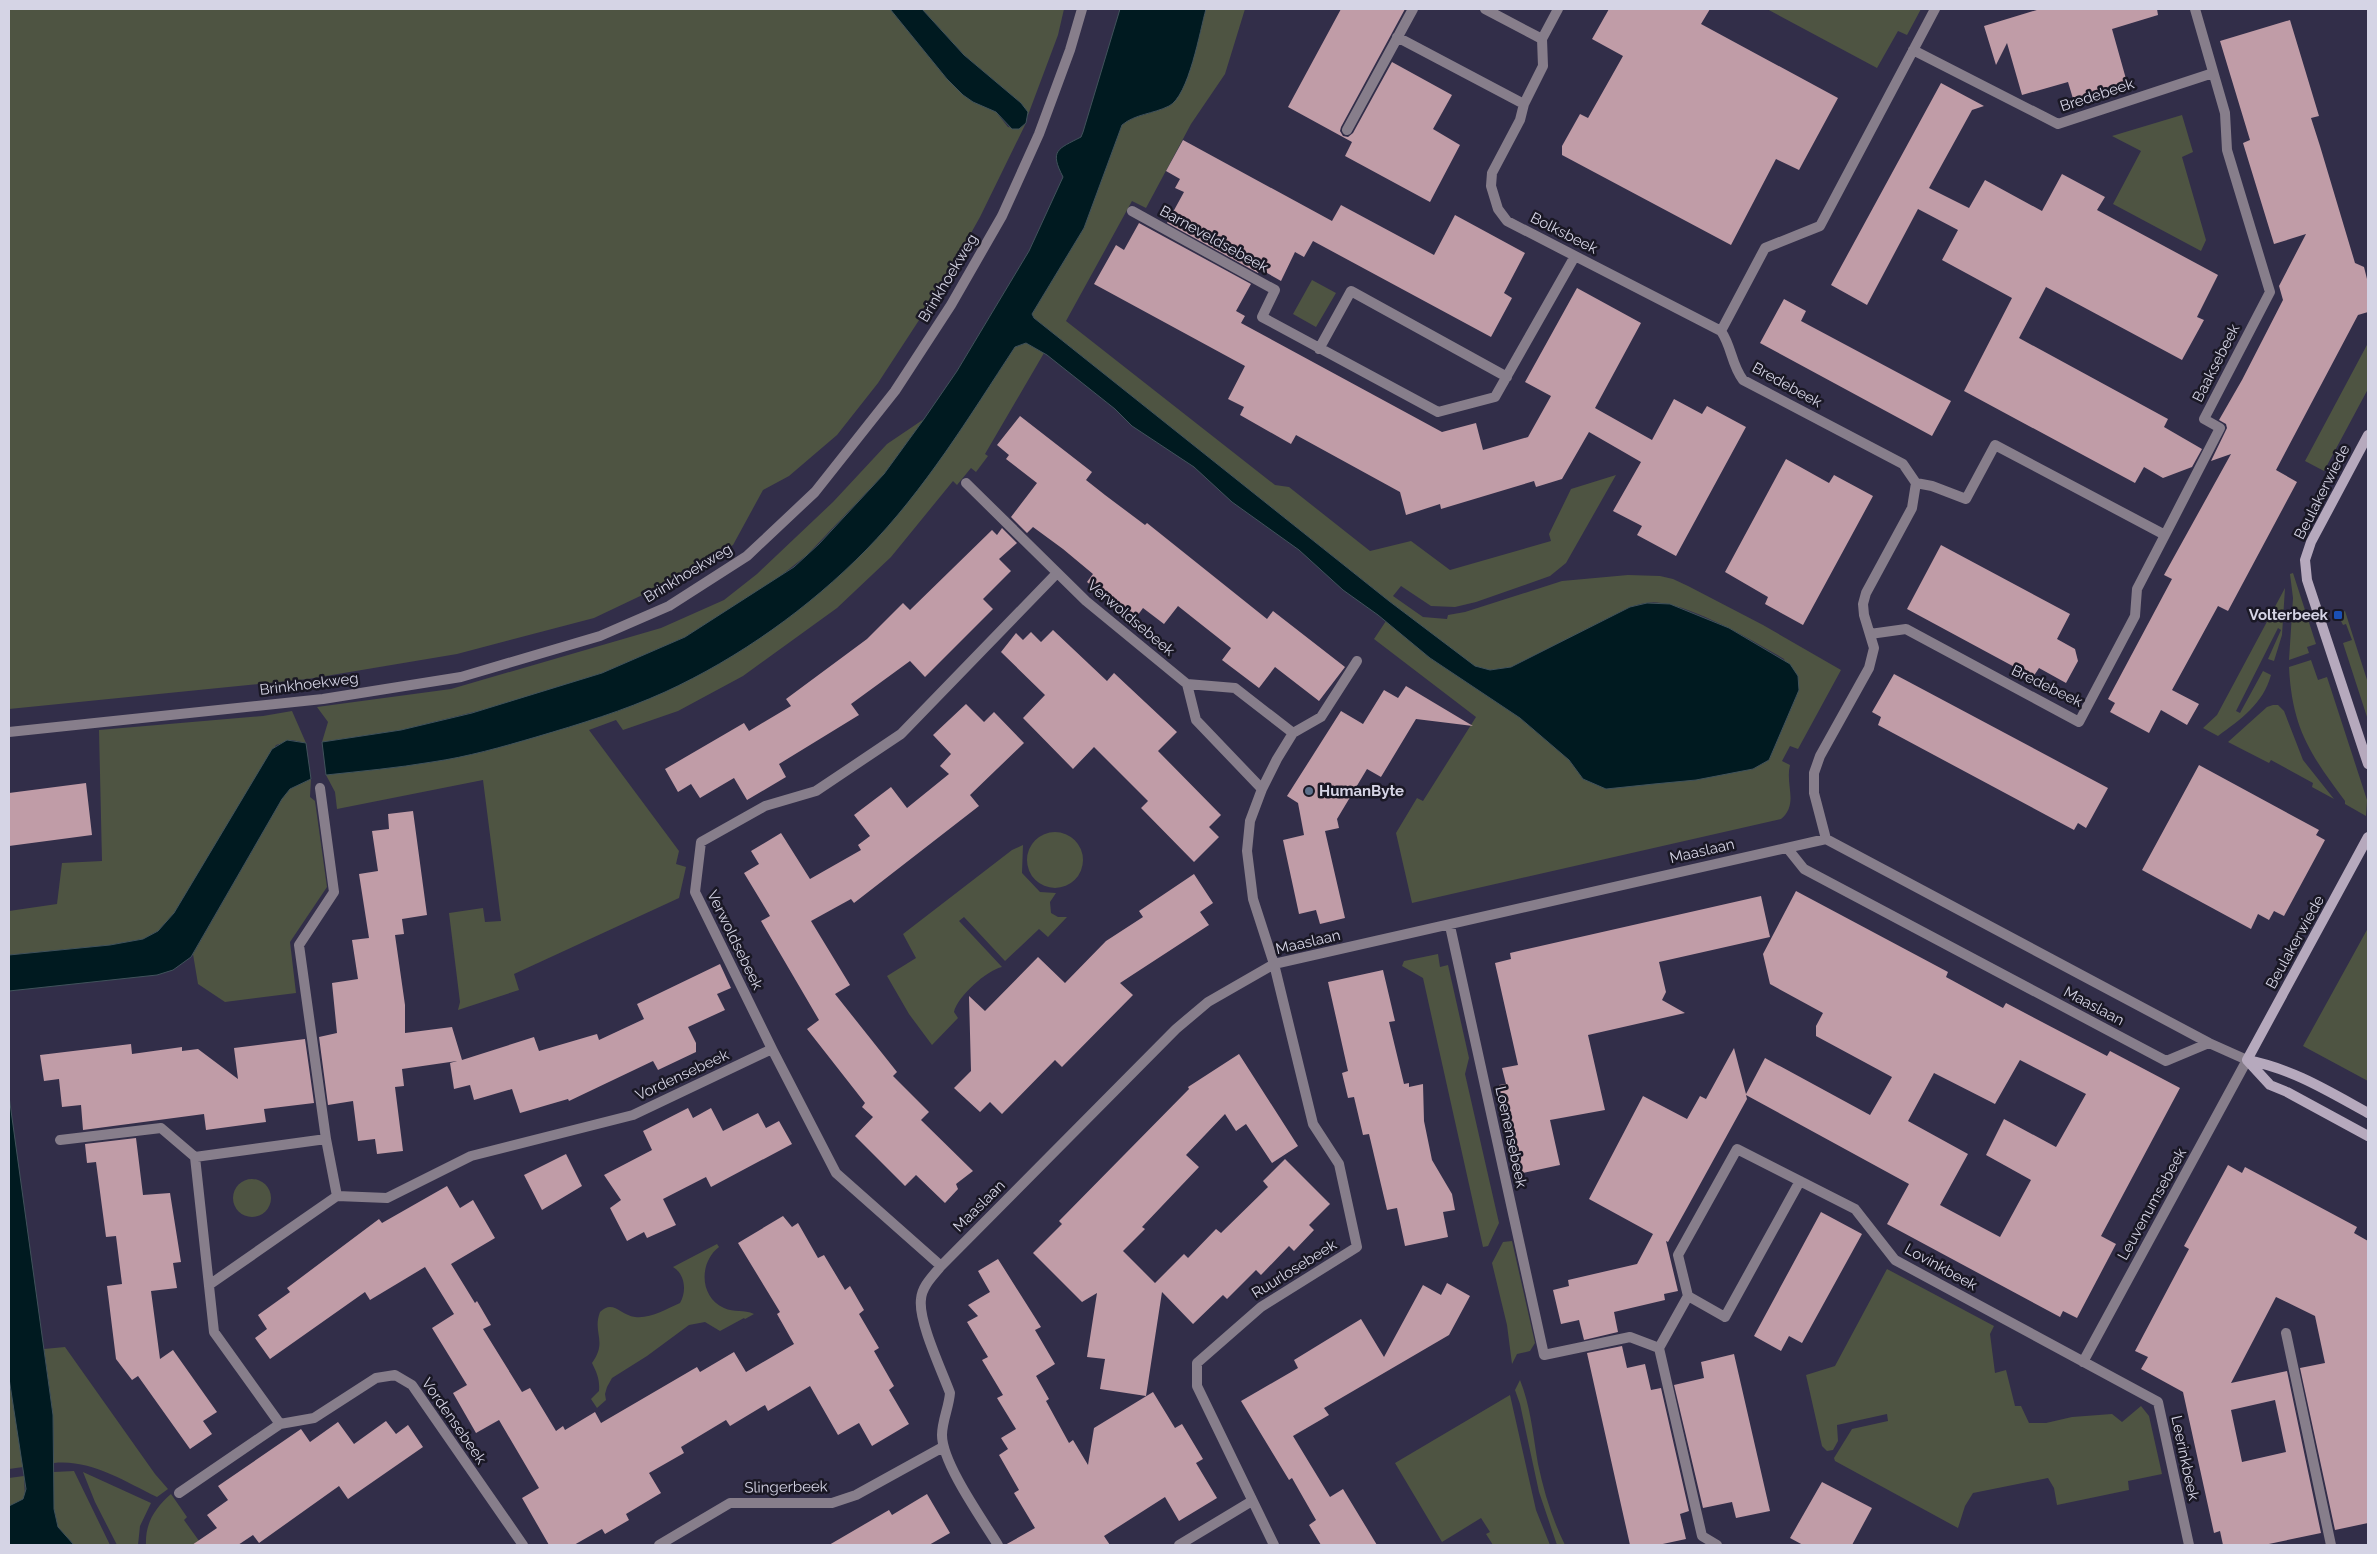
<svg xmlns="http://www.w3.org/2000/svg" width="2377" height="1554" viewBox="0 0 2377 1554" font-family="Raleway,sans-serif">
  <rect width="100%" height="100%" fill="#322e49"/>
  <!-- green -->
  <path fill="#4e5442" d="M9,9H890L947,79L996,112L1008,127L1019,129L1026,123L980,217L942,285L878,383L837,435L789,476L763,490L733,545L655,589L594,618L457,654L308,679L9,709Z
    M922,9H1064L1058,35L1028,115L1021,103L964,55Z
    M1206,9H1245L1225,74L1191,124L1146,208L1132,201L1066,321L1275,485L1289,487L1370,551L1411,541L1450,570L1551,541L1549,534L1571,489L1616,475L1566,563L1550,576L1476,602L1455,607L1431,606L1401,586L1393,596L1423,617L1447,619L1448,615L1465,612L1562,581L1628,575L1660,576L1673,579L1688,586L1763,625L1841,670L1798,749L1790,746L1782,761L1790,765C1785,785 1799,804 1781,819L1412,903L1396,833L1417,798L1423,801L1476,717L1374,639L1386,621L1430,658L1520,718L1569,760L1583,779L1606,789L1753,769L1769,760L1797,695L1784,659C1754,641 1695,607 1661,603C1650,601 1640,604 1630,607L1511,667L1490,670L1474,666L1389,601L1034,318L1032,314L1084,228L1122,125C1136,114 1153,114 1169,106C1188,96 1200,30 1206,9Z
    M1767,9H1921L1907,35L1898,31L1877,68Z
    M2182,115L2193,152L2182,157L2206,240L2201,251L2113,204L2141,151L2112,136Z
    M1312,280L1336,293L1316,327L1293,314Z
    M1026,343L1044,353L985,454L988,456L976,472L971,468L957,485L953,481L891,557L837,608L743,676L678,711L623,730L616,720L589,730L679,851L676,864L686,867L679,898L514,974L519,990L458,1010L460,1002L449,913L483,908L485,922L501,921L483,780L337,809L335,792L326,775L433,762L483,752L561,729L618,711L666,691L742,650L791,615L957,435L1015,347Z
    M2368,343V389L2324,471L2305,461Z
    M924,419L884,474L807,555L774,581L685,637L602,673L498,706L401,730L322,742L328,722L317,707L451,689L661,628L724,600L757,574L833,502L887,444Z
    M2293,573L2316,644L2307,647L2309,653L2289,660L2293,598L2290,574Z
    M2285,588L2282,635L2274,661L2268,659L2281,630L2278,628L2236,711L2240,713L2263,671L2271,675C2263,704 2241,719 2218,736L2203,728L2217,715Z
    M2345,611L2368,683V720L2343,643L2352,640L2346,624L2343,625L2339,617L2344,615L2343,612Z
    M2311,660L2318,680L2327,677L2367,800L2366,816L2345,804V801C2310,754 2292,728 2289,667Z
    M2273,705H2278L2284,711L2303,760L2334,799L2312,787L2313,783L2271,760L2269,763L2228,742L2267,707Z
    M292,711L306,743L292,740L276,745L174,913L158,931L143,939L110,945L9,955V911L57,904L62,863L102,861L99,730L263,716Z
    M311,779L310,797L315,801L327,887L290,942L296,993L225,1002L198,984L193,954L282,799L290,789Z
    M1027 860a28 28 0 1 1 56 0a28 28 0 1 1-56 0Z
    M1023,845L1022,873L1040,892L1056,893L1050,902L1051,913L1058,917H1067L1048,937L1039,929L1005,961L964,917L959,921L1002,967C987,970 957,997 954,1012L958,1018L932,1045L909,1014L887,976L916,958L903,934L1012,850Z
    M2368,928V1081L2303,1046Z
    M1438,954L1440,967L1448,965L1469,1058L1465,1074L1499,1223L1488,1246L1483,1247L1423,978L1402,966L1404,961Z
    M233 1198a19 19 0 1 1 38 0a19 19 0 1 1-38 0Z
    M1512,1241L1535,1343L1530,1351L1517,1354L1512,1364L1507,1325L1492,1263L1503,1242Z
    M717,1244L719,1247C699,1262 699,1297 724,1308C734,1313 744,1309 754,1314L745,1319L744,1318L720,1331L705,1322L689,1325L647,1356L612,1378L607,1387L605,1394L606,1400L597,1408L591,1399L599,1391C600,1380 597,1373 592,1363C608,1341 592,1333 600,1312C613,1299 620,1315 635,1317C650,1319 666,1309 680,1303C687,1291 685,1274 673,1267Z
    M1887,1269L1994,1326L1990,1334L1995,1373L2006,1370L2015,1406H2021L2029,1423H2046L2072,1417L2112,1414L2122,1422L2141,1406L2149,1416L2162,1474L2128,1481L2129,1490L2057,1505L2054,1488L2048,1478L1973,1493L1965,1506L1958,1528L1835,1461L1834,1458L1852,1429L1888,1421L1887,1414L1837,1425L1838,1441L1833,1450L1827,1451L1822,1446L1806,1375L1835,1366Z
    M65,1347L155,1474L168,1489L157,1497C124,1481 90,1459 54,1463L53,1415L44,1349Z
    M1520,1380C1531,1408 1533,1435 1538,1464C1544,1492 1552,1519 1565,1545H1557L1539,1492L1520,1404L1515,1390Z
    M12,1389L23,1467L9,1469V1391Z
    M1510,1395L1536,1510L1550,1545H1493L1486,1534L1490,1532L1481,1518L1442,1542L1395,1463Z
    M74,1471L110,1545H74L58,1527L54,1509V1472Z
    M83,1472L151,1503L140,1526L138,1545H117L95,1502Z
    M24,1476L25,1497L19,1502L9,1506V1478Z
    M171,1494L187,1517L184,1520L202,1545H146C145,1523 155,1508 171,1494Z"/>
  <!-- water -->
  <path fill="#001a20" stroke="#40525b" d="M890,9H922L964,55L1021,103L1028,112L1026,123L1019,129H1012L996,112L973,102L963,95L947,79Z
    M1120,9H1206C1200,30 1189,96 1169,106C1153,114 1135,114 1122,125L1084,228L1032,314L1034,318L1389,601L1475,666L1490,670L1511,667L1630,607L1647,603L1670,604L1729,628L1790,664L1798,676L1799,690L1769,760L1753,769L1696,780L1654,784L1606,789L1583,779L1569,760L1520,718L1430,658L1378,615L1343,590L1299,550L1232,502L1194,467L1132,426L1115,409L1047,355L1026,343L1015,347C969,417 925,490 866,550C809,608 739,658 665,692C623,711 580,724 536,737C502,747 467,757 432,762C397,768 362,771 326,775L322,742L401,730L472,713L602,673L685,637L794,567L819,544L884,474L924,419L957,371L1029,251L1063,177C1049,150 1058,149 1081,137L1083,132Z
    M287,740L306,743L311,779L290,789L282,799L191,957L173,970L157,975L9,991V955L110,945L143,939L158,931L174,913L272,749Z
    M9,1096L53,1415L54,1509L58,1527L74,1545H9V1506L23,1499L26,1489L9,1378Z"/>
  <!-- building -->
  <path fill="#c09ca7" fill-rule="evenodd" d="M1341,9H1405L1341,127L1340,131L1343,136L1348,137L1353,133L1392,62L1452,95L1433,129L1460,145L1430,202L1345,156L1352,142L1288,107Z
    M1609,9H1710L1701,24L1838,98L1799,170L1776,159L1731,245L1562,155V146L1580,114L1588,118L1623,56L1592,39Z
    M2040,9H2157L2158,15L2112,29L2128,86L2074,102L2068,82L2022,95L2007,43L1996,65L1984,26Z
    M2290,20L2319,116L2311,118L2320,146L2355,263L2364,267L2368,283V312L2358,315L2276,470L2297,482L2228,611L2218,606L2172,690L2199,704L2187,725L2161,710L2149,733L2110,712L2115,703L2108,699L2172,579L2164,575L2231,454L2211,461L2227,428L2226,424L2219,420L2242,380L2283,300L2279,286L2306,234L2274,244L2243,143L2250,140L2220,41Z
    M1941,83L1984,106L1972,110L1929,188L1969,208L1985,180L2042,211L2062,174L2105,197L2097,210L2218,275L2197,317L2204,320L2182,360L2046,287L2019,338L2168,419L2164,427L2202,449L2192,467L2163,478L2144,467L2135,483L1964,391L2012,298L1942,260L1958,230L1918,209L1867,305L1831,285Z
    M1183,140L1332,221L1341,205L1434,255L1455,215L1525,253L1504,293L1512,298L1491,337L1313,241L1304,257L1295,252L1281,281L1260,269L1258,273L1167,223L1184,192L1175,188L1180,179L1166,171Z
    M1139,223L1251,284L1236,311L1245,316L1241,323L1442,432L1476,423L1483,450L1528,437L1551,396L1525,382L1577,288L1641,323L1595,408L1652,440L1674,399L1702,414L1707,406L1746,427L1676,556L1637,535L1642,526L1613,511L1641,462L1589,432L1562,479L1536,487L1534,481L1441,509L1440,504L1406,515L1400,492L1296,435L1291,444L1240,415L1244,407L1228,399L1245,366L1094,284L1116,245L1124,250Z
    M1784,299L1806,311L1801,321L1951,401L1932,436L1760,343Z
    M1020,416L1092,472L1086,480L1105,495L1145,525L1147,523L1267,619L1273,611L1345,667L1319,701L1275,667L1259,688L1222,660L1231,648L1178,606L1164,624L1143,608L1135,619L1087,582L1093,574L1063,549L1033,527L1027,533L1011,517L1037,483L1006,459L1009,455L997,445Z
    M1786,459L1829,483L1834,475L1873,496L1803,625L1765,604L1768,597L1725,572Z
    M1002,528L1017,543L999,559L1011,571L983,599L993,609L925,677L910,661L851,704L859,715L779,764L786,777L747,800L734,778L700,798L691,784L678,792L665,769L744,723L749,731L791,706L786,699L867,639L903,603L910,610L992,530L997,535Z
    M1941,545L2070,614L2057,639L2075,649L2078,661L2066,683L2039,668L2033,677L1907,609Z
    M1053,630L1107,681L1114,673L1177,732L1158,751L1221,815L1209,827L1219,837L1194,862L1141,808L1148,801L1094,747L1073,769L1023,718L1045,695L1001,652L1016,633L1023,640L1031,632L1041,642Z
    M1894,674L2108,788L2086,828L2078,823L2074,830L1878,725L1881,717L1872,712Z
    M1406,686L1473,726L1416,719L1381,777L1367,769L1337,819L1339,828L1325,831L1345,918L1320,924L1316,910L1299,914L1283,840L1304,835L1298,803L1287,796L1341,711L1363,724L1384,690L1398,698Z
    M966,704L984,722L994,712L1024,743L970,795L979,806L854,903L851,899L811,921L850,985L835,994L897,1072L893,1076L929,1112L921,1120L973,1171L956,1184L958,1189L945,1203L916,1175L905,1186L855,1136L873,1117L862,1107L865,1103L807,1029L819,1020L761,921L770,916L744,873L759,864L751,851L781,833L810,879L861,850L858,845L870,836L854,815L891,787L907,808L949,774L940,766L951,754L933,735Z
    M2199,765L2319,830L2316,835L2325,840L2284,916L2274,911L2269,920L2258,914L2251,929L2142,870Z
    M86,783L92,835L9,846V793Z
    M413,811L427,915L402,919L404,934L395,935L405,1005V1033L452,1027L462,1060L534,1037L539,1051L597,1034L599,1040L644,1019L637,1004L720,964L731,988L717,994L725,1010L688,1027L696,1043V1052L658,1070L653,1061L569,1101L568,1099L520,1113L512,1089L474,1100L470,1085L454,1089L450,1063L457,1061L402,1069L404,1086L395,1087L403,1151L377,1154L375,1139L358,1141L353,1101L328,1105L319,1037L337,1033L332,983L358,979L352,940L369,938L359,874L378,871L372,831L389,829L388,814Z
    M1194,874L1213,903L1200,912L1209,925L1120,983L1133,995L1062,1067L1055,1060L1002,1114L990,1102L980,1112L954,1088L971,1071L969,996L985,1011L1038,957L1065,983L1106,941L1143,917L1139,911Z
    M1796,891L1948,972L1946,977L2003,1008L2006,1003L2107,1056L2110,1051L2180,1088L2101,1236L2116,1244L2077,1318L2063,1311L2060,1317L1887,1224L1909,1184L1746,1095L1747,1099L1687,1208L1668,1242L1666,1241L1678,1291L1664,1294L1665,1300L1614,1312L1618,1332L1584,1340L1579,1320L1561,1324L1553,1290L1569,1286L1568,1280L1637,1264L1653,1234L1589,1199L1643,1096L1687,1119L1700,1096L1706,1099L1734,1048L1746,1094L1765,1058L1870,1115L1892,1077L1816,1036V1026L1823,1013L1770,984L1763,954ZM2020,1060L2086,1094L2056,1147L2004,1119L1986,1155L2031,1180L2000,1237L1940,1205L1968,1154L1908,1121L1934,1073L1995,1104Z
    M1761,896L1770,937L1659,962L1666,992L1662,1000L1685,1013L1588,1035L1605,1110L1550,1120L1560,1165L1518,1174L1499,1085L1506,1084L1502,1068L1518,1065L1495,963L1511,959L1510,953Z
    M1383,970L1395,1021L1389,1022L1404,1084L1409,1083V1087L1423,1084L1424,1121L1432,1160L1452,1194L1455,1210L1443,1212L1448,1237L1405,1246L1397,1208L1387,1210L1369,1134L1363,1135L1354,1097L1348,1098L1342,1073L1348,1071L1328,982Z
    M305,1039L314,1103L264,1109L266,1122L206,1130L204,1114L83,1130L81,1105L62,1107L59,1079L44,1081L40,1055L131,1044L132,1054L182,1047V1051L198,1049L238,1079L234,1048Z
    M1239,1054L1298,1146L1272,1163L1246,1124L1236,1131L1225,1114L1186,1155L1199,1167L1142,1227L1145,1229L1123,1251L1155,1283L1184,1254L1188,1258L1216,1229L1221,1233L1268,1187L1263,1181L1285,1159L1330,1204L1309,1225L1314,1230L1294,1251L1289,1246L1261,1275L1256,1270L1227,1299L1223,1295L1193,1324L1162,1292L1146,1396L1100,1389L1105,1359L1087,1357L1097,1293L1082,1302L1033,1253L1062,1224L1059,1221L1189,1089L1188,1087Z
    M688,1108L693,1118L711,1108L723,1131L758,1113L766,1128L779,1121L792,1144L711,1187L706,1177L663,1199L676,1225L647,1238L644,1232L627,1241L610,1208L621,1200L604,1175L652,1150L643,1131Z
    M136,1138L143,1195L170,1193L181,1262L173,1263L177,1288L151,1291L160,1359L173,1350L217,1412L203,1421L212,1434L190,1449L138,1376L132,1380L116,1359L107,1286L122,1284L116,1236L106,1237L96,1162L87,1163L85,1144Z
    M566,1154L582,1186L542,1210L524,1175Z
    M2228,1165L2242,1173L2245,1167L2357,1227L2354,1233L2368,1241V1523L2335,1530L2300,1368L2325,1363L2315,1316L2276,1297L2231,1383L2287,1371L2321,1533L2264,1545H2223L2220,1531L2214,1533L2183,1392L2141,1369L2148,1357L2135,1351L2189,1249L2184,1246ZM2275,1400L2286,1452L2242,1462L2231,1410Z
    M447,1186L460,1208L473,1200L495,1238L451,1264L475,1303L477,1301L491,1325L483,1329L522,1392L530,1388L556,1431L563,1426L565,1430L595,1412L601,1423L697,1367L700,1372L734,1352L746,1372L794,1344L777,1314L780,1312L738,1243L783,1216L792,1227L798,1223L818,1258L824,1255L845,1290L850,1286L864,1310L859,1314L879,1348L874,1351L894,1386L889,1390L909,1424L872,1446L859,1423L838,1435L810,1386L768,1411L765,1405L730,1426L726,1420L681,1447L684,1453L649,1473L661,1493L626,1514L629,1520L605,1534L602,1529L574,1545H549L522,1498L539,1488L499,1420L476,1433L453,1393L467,1385L432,1328L454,1314L425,1267L370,1300L365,1292L270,1359L255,1338L267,1329L258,1315L290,1292L287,1288L379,1219L382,1223Z
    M1821,1212L1862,1234L1802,1343L1789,1336L1781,1351L1754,1336Z
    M998,1259L1041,1327L1035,1330L1055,1364L1036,1376L1049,1399L1046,1401L1069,1443L1073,1440L1088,1465L1094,1428L1153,1392L1175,1428L1182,1424L1203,1459L1196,1463L1217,1498L1179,1521L1165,1497L1104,1536L1110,1545H1005L1035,1528L1014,1493L1019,1490L999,1455L1008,1449L1001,1438L1016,1429L997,1398L1003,1395L982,1360L988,1357L967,1322L978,1316L968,1305L990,1292L978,1271Z
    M1447,1283L1470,1296L1449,1335L1324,1408L1329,1415L1293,1436L1330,1497L1343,1489L1377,1545H1321L1309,1525L1316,1520L1292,1478L1289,1480L1241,1401L1298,1368L1294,1360L1361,1319L1384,1357L1423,1285L1441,1295Z
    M1622,1346L1627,1368L1645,1364L1651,1390L1661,1388L1689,1511L1680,1514L1686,1539L1658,1545H1630L1587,1353Z
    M1734,1354L1770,1511L1736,1518L1732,1502L1703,1508L1674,1385L1704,1378L1701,1362Z
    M386,1421L396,1434L408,1425L423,1447L348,1499L339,1486L259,1543L253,1535L238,1545H192L217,1528L207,1515L228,1500L218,1486L301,1429L310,1442L338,1422L354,1444Z
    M1822,1482L1872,1508L1852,1545H1803L1790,1538Z
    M927,1494L950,1533L929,1545H829L889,1510L892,1515Z"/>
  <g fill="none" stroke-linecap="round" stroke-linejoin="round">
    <!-- street -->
    <path stroke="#877e8b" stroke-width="10" d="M1485,9L1542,39
      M1558,9L1542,39L1543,66L1524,104L1520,120L1492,173L1491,186L1498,209L1507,221L1721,331
      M1397,37L1524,104
      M1913,50L2058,124L2213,73
      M1347,130L1413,9
      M1132,211L1275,290L1262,317L1438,412L1495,397L1575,256
      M1319,349L1351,291L1507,377
      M966,483L1086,601L1187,684L1196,720L1262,789
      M1916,483L1932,486L1966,499L1995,445L2165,535L2220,428L2204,419L2270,292L2227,150L2225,113L2195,9
      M1870,634L1906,629L2079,722L2135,616L2137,589L2165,535
      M1187,684L1235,688L1293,733
      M9,732L323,699L461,677L600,636L669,606L747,556L815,492L895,391L951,305L1002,216L1039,134L1070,50L1082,9
      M1826,839L1814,793V773L1820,756L1869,668L1874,648L1864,615L1863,604L1866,593L1912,508L1916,483L1903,464L1743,380C1731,364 1732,347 1721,331L1765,248L1820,226L1935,9
      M1788,849L1804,869L2166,1061L2209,1043
      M1450,926L1544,1355L1630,1337L1659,1348
      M772,1049L695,892L701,842L765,806L816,791L901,734L1057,573
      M60,1140L161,1128L195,1157L214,1332L280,1424
      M195,1157L326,1139
      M1800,1181L1725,1317L1688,1296L1678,1255L1737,1149L1855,1209L1895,1260L2158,1402L2189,1545
      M337,1196L387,1198L471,1156L633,1115L772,1049L836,1173L941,1266
      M209,1285L337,1196L326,1139L299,945L334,892L320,788
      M1688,1296L1659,1348L1702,1536L1717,1545
      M2286,1333L2331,1545
      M179,1493L280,1424L314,1418L376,1378L395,1375L412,1385L523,1545
      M659,1545L730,1503H832L856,1495L943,1447
      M998,1545C982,1519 942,1463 942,1435C942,1421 949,1407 950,1393C942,1371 918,1321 921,1299C922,1286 933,1276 941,1266L1176,1029L1208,1002L1274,964L1826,839L2209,1043L2247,1060L2083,1362
      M1179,1545L1252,1501
      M1274,1545L1197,1386V1363L1261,1307L1357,1247L1339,1164L1313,1124L1274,964L1253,899L1247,851L1250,821L1262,789L1277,759L1293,733L1321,717L1357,661"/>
    <!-- secondary -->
    <path stroke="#b6a9bd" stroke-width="10" d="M2368,435L2311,542L2305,560L2307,580L2368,764
      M2247,1060L2368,837
      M2247,1060L2270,1085L2287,1092L2368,1136
      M2247,1060C2293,1069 2328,1091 2368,1113"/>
  </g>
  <!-- markers -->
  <rect fill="#1a4fb4" stroke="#1a1825" stroke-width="2" x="2333" y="610" width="10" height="10" rx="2.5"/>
  <circle fill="#5c6f8a" stroke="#1a1825" stroke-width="2" cx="1309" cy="791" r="5"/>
  <g text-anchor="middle" stroke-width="5" stroke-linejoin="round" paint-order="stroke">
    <!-- street labels -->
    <g font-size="15" fill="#d5d4e5" stroke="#1a1825">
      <text transform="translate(2097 95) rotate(-18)" y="5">Bredebeek</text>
      <text transform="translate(1564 233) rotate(27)" y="5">Bolksbeek</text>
      <text transform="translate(1214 239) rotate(29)" y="5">Barneveldsebeek</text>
      <text transform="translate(948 278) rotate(-59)" y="5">Brinkhoekweg</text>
      <text transform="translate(2216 363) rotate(-63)" y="5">Baaksebeek</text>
      <text transform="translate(1787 385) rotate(29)" y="5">Bredebeek</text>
      <text transform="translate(2322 492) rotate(-63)" y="5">Beulakerwiede</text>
      <text transform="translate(688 573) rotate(-31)" y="5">Brinkhoekweg</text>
      <text transform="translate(1131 618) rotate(40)" y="5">Verwoldsebeek</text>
      <text transform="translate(309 684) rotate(-7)" y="5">Brinkhoekweg</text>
      <text transform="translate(2047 686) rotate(26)" y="5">Bredebeek</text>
      <text transform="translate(1702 851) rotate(-13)" y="5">Maaslaan</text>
      <text transform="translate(735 940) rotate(64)" y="5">Verwoldsebeek</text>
      <text transform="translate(1308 942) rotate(-13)" y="5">Maaslaan</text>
      <text transform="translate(2295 942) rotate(-61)" y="5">Beulakerwiede</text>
      <text transform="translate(2094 1006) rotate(28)" y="5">Maaslaan</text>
      <text transform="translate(682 1075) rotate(-25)" y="5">Vordensebeek</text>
      <text transform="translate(1511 1137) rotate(78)" y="5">Loenensebeek</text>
      <text transform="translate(2152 1204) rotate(-61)" y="5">Leuvenumsebeek</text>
      <text transform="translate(979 1206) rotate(-45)" y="5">Maaslaan</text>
      <text transform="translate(1941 1267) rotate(29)" y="5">Lovinkbeek</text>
      <text transform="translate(1294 1269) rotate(-32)" y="5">Ruurlosebeek</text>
      <text transform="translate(454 1421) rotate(55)" y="5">Vordensebeek</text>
      <text transform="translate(2185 1458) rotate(78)" y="5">Leerinkbeek</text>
      <text transform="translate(786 1487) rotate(-1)" y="5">Slingerbeek</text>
    </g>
    <!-- poi labels -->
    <g font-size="15" font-weight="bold" fill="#d5d4e5" stroke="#1a1825" text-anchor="end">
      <text x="2328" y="620">Volterbeek</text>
      <text x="1319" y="796" text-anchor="start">HumanByte</text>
    </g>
  </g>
  <!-- border -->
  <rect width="2377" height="1554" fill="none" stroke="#d5d4e5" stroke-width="20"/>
</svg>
